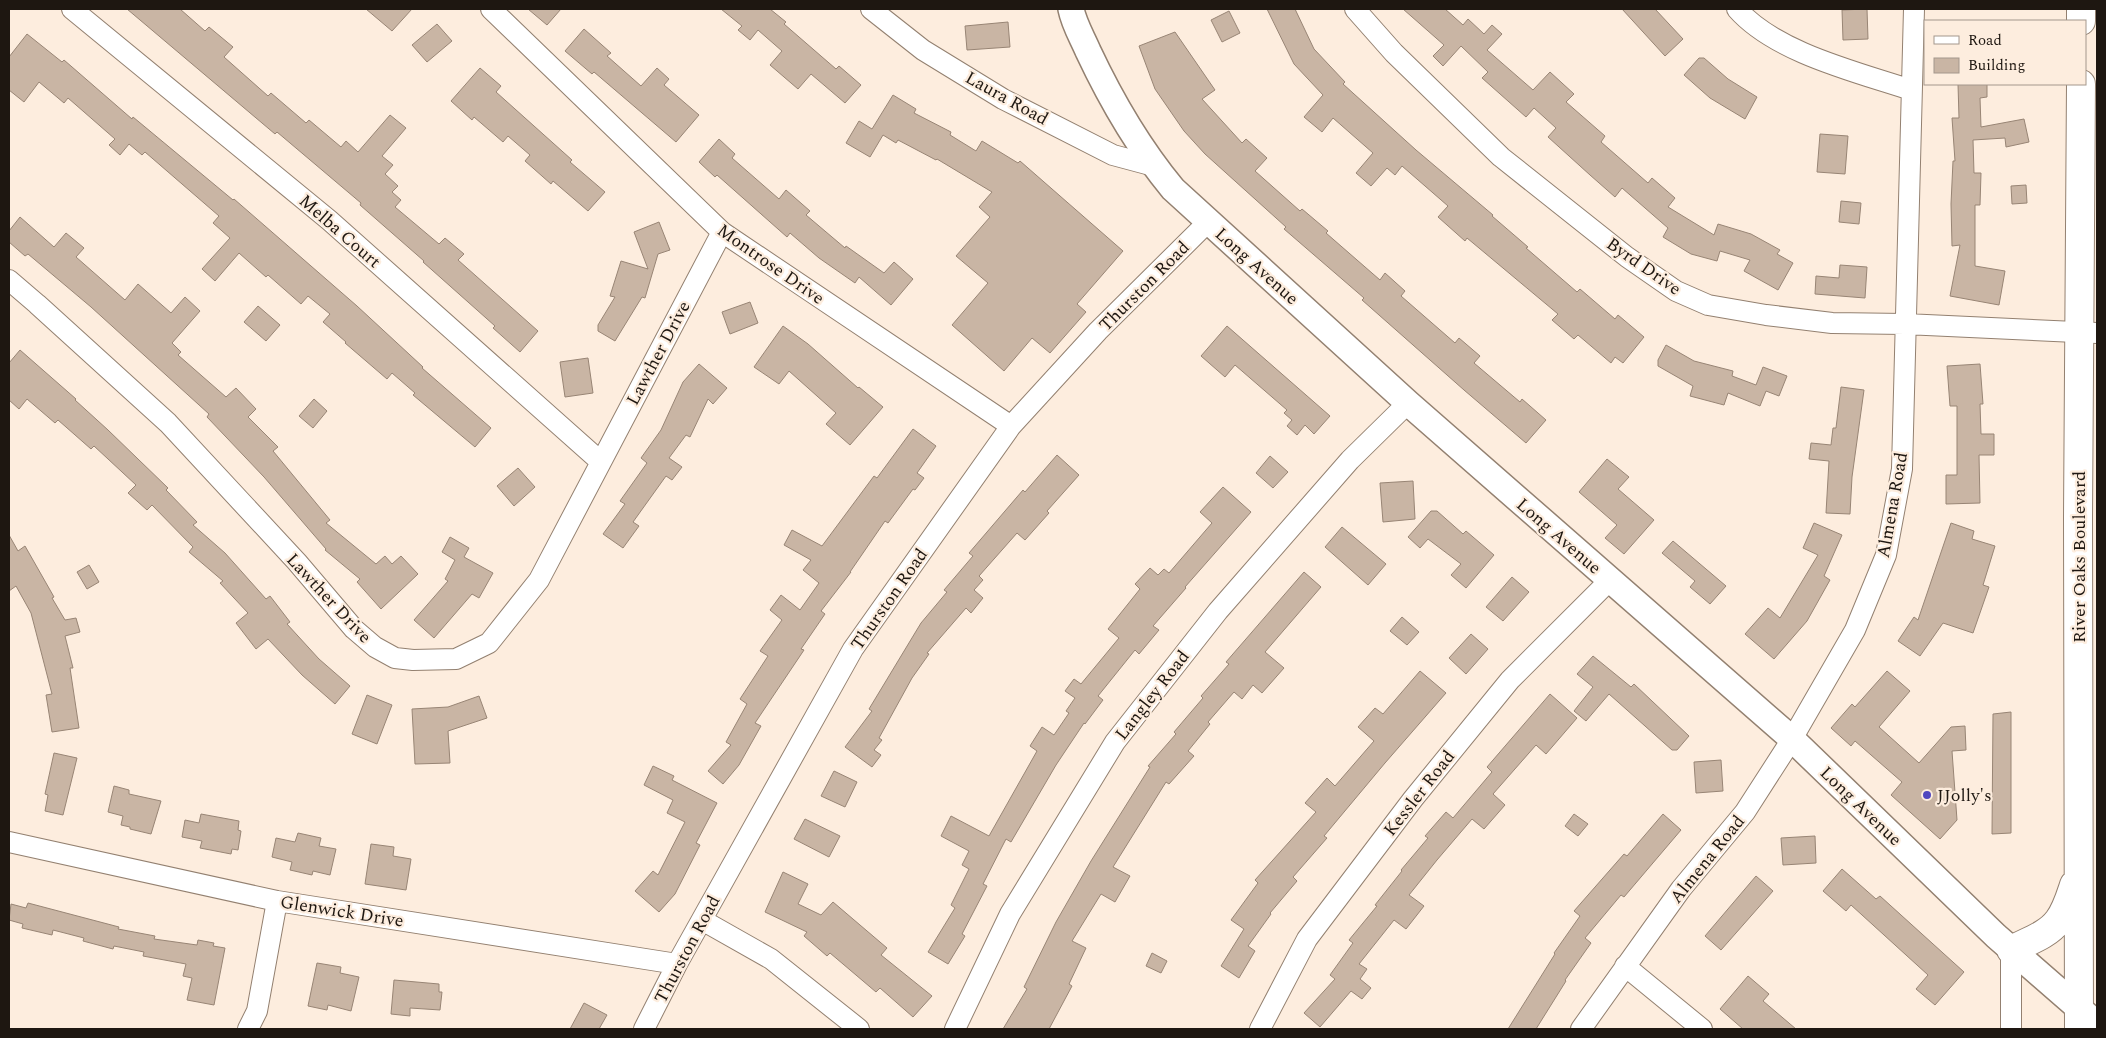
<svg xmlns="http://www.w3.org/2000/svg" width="2106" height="1038" viewBox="0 0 2106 1038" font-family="Spectral,serif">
  <rect width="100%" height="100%" fill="#fdedde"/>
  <!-- building -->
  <path fill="#c9b5a4" stroke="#988575" d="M127,9H180L205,31L209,27L233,47L224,57L268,96L271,93L306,123L309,120L341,147L346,141L358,152L390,115L406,128L382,156L393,165L385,174L398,186L392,192L401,200L395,207L439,244L445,238L464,254L458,260L538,331L520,352L493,328L495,326L423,262L424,261L360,205L361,203L277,132L275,134Z
    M366,9H412L392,31Z
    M528,9H561L547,25Z
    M721,9H770L786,22L784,24L836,69L839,66L861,85L845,103L811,74L798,89L770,65L782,51L758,30L750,40L738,30L742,26Z
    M1267,9H1295L1314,49L1345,82L1343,84L1416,150L1493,215L1492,216L1528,247L1526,248L1577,292L1580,289L1615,319L1618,315L1644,337L1623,363L1615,357L1611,363L1578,335L1574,339L1552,320L1558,314L1467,238L1465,241L1438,217L1448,206L1402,166L1395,175L1387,168L1371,186L1356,173L1373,153L1333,118L1322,132L1304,117L1323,95L1294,64Z
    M1403,9H1445L1463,25L1468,19L1484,34L1492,25L1502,34L1487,50L1533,90L1550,72L1574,94L1566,102L1605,136L1601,142L1648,183L1652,178L1675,198L1668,207L1714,235L1718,224L1751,234L1780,250L1777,254L1793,263L1778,290L1744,271L1750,260L1720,251L1717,261L1691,254L1663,237L1668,228L1622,188L1615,197L1590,175L1548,137L1556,128L1534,108L1526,117L1482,78L1488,72L1461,46L1443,66L1433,56L1444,45Z
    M1622,9H1655L1683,39L1665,56Z
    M1867,9L1868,39L1843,40L1842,10Z
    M1229,11L1240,33L1222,42L1211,20Z
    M1008,22L1010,47L967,50L965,26Z
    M437,24L452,41L427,62L412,45Z
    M584,29L611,53L607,56L641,86L657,68L669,79L664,85L699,115L676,142L594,72L592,74L565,51Z
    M1175,32L1215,90L1202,99L1242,143L1246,139L1267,158L1255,171L1300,211L1302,209L1328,231L1326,233L1380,280L1385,273L1405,291L1401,296L1455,343L1459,338L1480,356L1474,363L1520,402L1522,399L1546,420L1526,443L1464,390L1362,300L1364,298L1284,229L1286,227L1205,154L1184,131L1155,89L1139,46Z
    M27,34L62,62L64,60L132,119L133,117L233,200L234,199L357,306L423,367L422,368L491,428L475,447L413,395L415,393L392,373L387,379L345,343L346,342L323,322L330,314L308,296L301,304L268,275L266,277L239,253L215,281L202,269L230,238L213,223L219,216L145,152L142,155L129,144L120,155L109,145L115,139L68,98L64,103L39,82L24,102L9,90V57Z
    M1699,58H1704L1728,79L1757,97L1745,119L1710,98L1684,75Z
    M480,68L501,86L496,92L572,160L570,162L605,192L588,211L553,181L551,184L525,161L530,155L508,136L503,142L474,117L472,120L451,101Z
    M1958,84H1987V97L1980,98L1981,127L2024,119L2029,142L2006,147L2005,138L1973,140L1974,173H1981L1980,205H1975V266L2005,271L1999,305L1950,296L1960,245L1952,246L1951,204L1953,161H1955L1952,118H1959Z
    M893,95L916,109L914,113L951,132L950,135L976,151L982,141L1018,163L1020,161L1123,251L1077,304L1086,312L1050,353L1032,338L1004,371L952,325L988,283L956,256L990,217L979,207L992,192L937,159L936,160L898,140L896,143L883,135L870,157L846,143L859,121L872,129Z
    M1820,134L1848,136L1845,174L1817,172Z
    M719,139L735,154L732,158L779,199L786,190L810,211L806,215L845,248L846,246L884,273L894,262L913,279L891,305L859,277L855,283L819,258L790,233L787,237L717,175L715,177L699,162Z
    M2026,185L2027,203L2012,204L2011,186Z
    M1841,201L1861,203L1859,224L1839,222Z
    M20,217L54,247L66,233L84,248L76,257L125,300L138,284L171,313L185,297L200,311L172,343L181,352L178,355L226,397L236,388L256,409L248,417L278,447L273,451L330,520L326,523L376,564L385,556L392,564L401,556L418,574L381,609L357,582L360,579L325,550L326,549L264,477L207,417L209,414L91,307L28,254L25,256L9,242V231Z
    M659,222L670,250L658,254L645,298L642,297L615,341L598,331V325L615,297L610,296L621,261L648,269L634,232Z
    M1840,265L1867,267L1865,298L1815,294L1816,276L1839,278Z
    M750,302L758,323L730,334L722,312Z
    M258,306L280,325L266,341L244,322Z
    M783,326L808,344L858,388L859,387L883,407L850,445L826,424L836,413L789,371L779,384L754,367Z
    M1227,326L1330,416L1314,434L1305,425L1297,435L1287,426L1292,420L1284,413L1287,410L1235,365L1225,377L1201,356Z
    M1666,345L1694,361L1733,371L1732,376L1756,385L1763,367L1787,376L1779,396L1766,391L1760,406L1728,393L1724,405L1690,396L1693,386L1658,366V360Z
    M20,350L76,399L75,400L108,430L168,488L166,490L197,522L193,525L225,553L266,599L270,596L290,622L287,624L319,659L350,686L335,704L302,675L268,639L256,649L236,623L248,613L220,583L223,581L189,552L193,547L152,505L147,510L128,493L136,485L94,446L91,449L58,420L55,423L27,399L19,409L9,400V363Z
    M588,358L593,393L565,397L560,362Z
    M699,364L727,388L713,404L708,399L690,437L686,435L669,458L682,467L672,480L666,476L633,522L639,526L623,548L603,534L625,504L620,501L647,463L641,458L661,430L683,382Z
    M1980,364L1983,404H1980L1981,434H1994V455H1979L1980,503L1946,504V475H1957V406H1950L1947,366Z
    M1841,387L1864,390L1852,477L1850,514L1826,513L1829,461L1809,459L1811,443L1831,445L1833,428H1836Z
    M314,399L327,411L313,428L299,416Z
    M913,429L936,446L917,473L924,478L915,490L913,489L888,523L885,521L850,572H851L821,611L825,614L801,649L804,650L755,723L761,726L739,765L723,784L708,771L731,745L726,742L747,704L740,699L768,656L760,651L782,620L770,610L781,595L800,610L819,583L803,570L811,560L784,545L792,530L822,546L874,476L877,478Z
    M1057,455L1079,475L1047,511L1049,513L1025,540L1017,533L979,576L983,580L974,590L983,598L971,613L966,608L927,653L929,654L912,678L879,738L882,740L874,750L881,755L872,767L845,747L872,711L869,709L921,623L947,592L944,590L973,556L969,553L1023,490L1025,492Z
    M1270,456L1288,472L1273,488L1256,473Z
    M1607,459L1629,477L1618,489L1654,520L1624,554L1605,538L1617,525L1579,492Z
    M518,468L535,487L514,506L497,486Z
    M1413,481L1415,519L1383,522L1380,483Z
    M1223,487L1251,512L1185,587L1186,588L1153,626L1159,630L1139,654L1135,650L1098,696L1103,700L1085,724L1084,723L1056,765L1011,842L1006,839L983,884L987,886L962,934L965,936L948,964L928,952L955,908L951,905L969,869L962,865L969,851L941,836L951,816L989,836L1037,751L1030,746L1042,727L1054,735L1069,713L1066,711L1075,698L1065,691L1074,679L1081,684L1119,638L1108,629L1140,589L1135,584L1150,568L1158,575L1164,569L1169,573L1212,523L1200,512Z
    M1431,511H1437L1463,534L1466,531L1494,555L1466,588L1451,575L1461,564L1428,539L1420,548L1408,537Z
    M1814,523L1842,535L1824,576L1830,580L1807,621L1774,659L1745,634L1768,608L1780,618L1818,555L1803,548Z
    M1951,523L1974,531L1972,539L1995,546L1983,585L1989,587L1973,633L1943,623L1920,656L1898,641L1914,617L1918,620Z
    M1342,527L1386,564L1368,585L1325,547Z
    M9,535L18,551L25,546L54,597L52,598L65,620L76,618L80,632L65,636L73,668H70L79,728L52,732L46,695L52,694L31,613L16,586L9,591Z
    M450,537L469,548L464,557L493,573L479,598L472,594L434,638L414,620L448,581L445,579L455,560L442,552Z
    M1673,541L1726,586L1710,604L1690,587L1695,581L1662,553Z
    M89,565L99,582L87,589L77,572Z
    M1304,572L1321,587L1265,652L1284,668L1262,693L1253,685L1242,699L1234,692L1208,722L1210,724L1188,751L1194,756L1169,784L1166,782L1113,867L1130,876L1115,902L1101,894L1072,941L1086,948L1069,984L1072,986L1049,1029H1003L1027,989L1024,987L1056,922L1091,861L1150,767L1148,766L1176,734L1174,732L1203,698L1201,696L1229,664L1226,662Z
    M1512,577L1529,592L1503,621L1486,607Z
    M1402,617L1419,632L1407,645L1390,631Z
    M1471,634L1488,649L1466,674L1449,658Z
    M1593,656L1631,687L1634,684L1689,736L1677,750H1672L1609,694L1586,721L1574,711L1593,687L1577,674Z
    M1420,671L1446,693L1385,763L1324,836L1327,838L1293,877L1297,881L1270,913L1271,914L1248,946L1255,951L1239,978L1221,966L1244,929L1231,920L1258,883L1255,880L1316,812L1305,803L1327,778L1335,786L1374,741L1358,727L1375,708L1383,714Z
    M1887,671L1910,691L1879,727L1919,763L1951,727L1965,726L1966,750L1952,751L1957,820L1940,839L1891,795L1902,782L1855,741L1851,746L1831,728L1852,704L1855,707Z
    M1550,694L1577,718L1546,754L1536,745L1493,794L1505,805L1484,829L1472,819L1437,860L1409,895L1424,906L1406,929L1394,920L1359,964L1367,969L1360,979L1371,988L1362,999L1351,991L1320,1027L1304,1013L1335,979L1330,975L1353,943L1349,940L1377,906L1375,905L1402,871L1401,870L1428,838L1425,836L1446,812L1453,818L1492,772L1487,767Z
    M367,695L392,705L377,744L352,734Z
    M479,696L487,718L448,731L450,763L415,764L412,709L448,707Z
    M2011,712V833L1992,834L1993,714Z
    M54,753L77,758L63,815L45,811L48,795L45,794Z
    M1721,760L1723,791L1696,793L1694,762Z
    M653,766L674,776L672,780L717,803L696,843L700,845L675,894L659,912L635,891L653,871L658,875L685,822L667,813L673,800L644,785Z
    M834,771L857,782L845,807L821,796Z
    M114,786L129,790V794L161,801L151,834L130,829V827L121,825L123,816L108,812Z
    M201,814L239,821L238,830L241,831L238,850L232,849L231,854L200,848L202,841L182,837L185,820L199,823Z
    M1574,814L1588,824L1578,836L1565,826Z
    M1663,814L1681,830L1624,897L1621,895L1585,938L1591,943L1565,980L1566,981L1536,1029H1508L1555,954L1554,953L1580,916L1574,911L1624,854L1627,856Z
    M805,819L840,836L829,857L794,839Z
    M298,833L321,838L319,846L336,849L330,875L313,871L312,875L290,870L292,862L272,857L276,838L295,842Z
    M1815,836L1816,863L1783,865L1781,838Z
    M371,844L394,847L393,856L411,859L406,890L365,884Z
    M1842,869L1876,899L1880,896L1964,972L1935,1005L1916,989L1928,975L1851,905L1846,911L1823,891Z
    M783,872L808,884L798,904L821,915L833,902L887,948L881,955L932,996L913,1017L880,988L876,992L830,953L827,956L804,936L807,932L765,912Z
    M1756,876L1773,891L1721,950L1705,936Z
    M28,903L119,927L118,929L155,936L154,939L197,945L198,940L214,943L213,946L225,948L214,1005L187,1000L192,978L183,976L186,964L143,956L144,952L114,946L113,949L83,941L84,938L53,930L52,935L22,928L23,924L9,920L11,904L26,908Z
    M1152,953L1167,961L1161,973L1146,966Z
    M317,963L341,967L340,973L359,977L351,1011L328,1005L327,1010L308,1006Z
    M1748,976L1769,994L1763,1001L1796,1029H1743L1720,1009Z
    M394,980L439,984V992H442L440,1010L410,1008V1016L391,1014Z
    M584,1003L607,1015L599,1029H570Z"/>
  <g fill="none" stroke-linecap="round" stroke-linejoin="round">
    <defs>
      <path id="minor" d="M72,9L329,220L601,462
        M491,9L722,232L1011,426
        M871,9L923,50L1003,99L1113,155L1154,166
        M1355,9L1394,53L1501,157L1627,257L1676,291L1708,305L1766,315L1832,323L1905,324L2097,333
        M1737,9C1776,53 1857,72 1911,90
        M9,280L37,304L168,423L297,562L354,629L375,647L395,658L413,660L456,659L489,643L539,580L722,232
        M9,842L277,901L677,964
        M702,920L771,959L859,1029
        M1625,966L1702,1029
        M248,1029L257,1011L277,901
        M644,1029L677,964L853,649L1011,426L1098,331L1208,222
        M955,1029L1010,914L1115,742L1218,611L1350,460L1408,403
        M1260,1029L1307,939L1413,799L1510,680L1610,580
        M1581,1029L1681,889L1745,812L1792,739L1855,630L1886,555L1902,469L1914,9
        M2011,1029V950"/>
      <path id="tertiary" d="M1071,9C1074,24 1082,37 1088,51C1111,100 1139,148 1173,189L1408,403L1792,739L1996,936L2097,1024"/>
      <path id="primary" d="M2081,21V9
        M2011,950C2026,942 2048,935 2058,921C2066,911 2070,897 2074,885
        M2079,1029L2078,517L2081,84"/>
    </defs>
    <!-- minor casing -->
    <use href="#minor" stroke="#938070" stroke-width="22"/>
    <!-- tertiary casing -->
    <use href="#tertiary" stroke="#938070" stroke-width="28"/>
    <!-- primary casing -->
    <use href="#primary" stroke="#938070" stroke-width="30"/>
    <!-- minor -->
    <use href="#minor" stroke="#fff" stroke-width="20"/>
    <!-- tertiary -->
    <use href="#tertiary" stroke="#fff" stroke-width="25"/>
    <!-- primary -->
    <use href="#primary" stroke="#fff" stroke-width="28"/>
  </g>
  <!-- markers -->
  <circle fill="#5148bf" stroke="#fdedde" stroke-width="2" cx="1927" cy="795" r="5"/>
  <g text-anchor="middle" stroke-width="4.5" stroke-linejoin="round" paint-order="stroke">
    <!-- street labels -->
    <g font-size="18" fill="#1e1711" stroke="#fdedde">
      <text transform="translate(1007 98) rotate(29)" y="6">Laura Road</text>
      <text transform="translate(340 231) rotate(41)" y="6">Melba Court</text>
      <text transform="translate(771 264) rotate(35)" y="6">Montrose Drive</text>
      <text transform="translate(1257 266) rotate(42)" y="6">Long Avenue</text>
      <text transform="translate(1644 266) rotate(35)" y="6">Byrd Drive</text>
      <text transform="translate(1144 286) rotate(-45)" y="6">Thurston Road</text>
      <text transform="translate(658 353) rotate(-62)" y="6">Lawther Drive</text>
      <text transform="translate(1892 505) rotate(-80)" y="6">Almena Road</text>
      <text transform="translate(1559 536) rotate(41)" y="6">Long Avenue</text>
      <text transform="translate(2079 557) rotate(-90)" y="6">River Oaks Boulevard</text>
      <text transform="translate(329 598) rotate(47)" y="6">Lawther Drive</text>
      <text transform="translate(889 599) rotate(-55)" y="6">Thurston Road</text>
      <text transform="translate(1152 695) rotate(-52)" y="6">Langley Road</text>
      <text transform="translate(1419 793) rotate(-52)" y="6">Kessler Road</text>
      <text transform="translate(1861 806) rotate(44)" y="6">Long Avenue</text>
      <text transform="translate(1707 859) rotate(-51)" y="6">Almena Road</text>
      <text transform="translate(342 911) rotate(9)" y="6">Glenwick Drive</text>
      <text transform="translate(687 949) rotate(-62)" y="6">Thurston Road</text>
    </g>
    <!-- poi labels -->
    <g font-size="18" fill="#1e1711" stroke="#fdedde" text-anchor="start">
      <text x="1937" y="801">JJolly's</text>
    </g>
  </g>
  <!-- border -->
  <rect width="2106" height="1038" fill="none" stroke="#1e1711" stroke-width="20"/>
  <!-- legend -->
  <rect x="1924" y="20" width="162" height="65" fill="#fdedde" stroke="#a4978c"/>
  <rect x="1934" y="36" width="25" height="8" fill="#ffffff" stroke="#a4978c"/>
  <text x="1968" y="45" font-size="15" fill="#1e1711">Road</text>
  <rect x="1934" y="58" width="25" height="15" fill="#c9b5a4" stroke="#a4978c"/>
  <text x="1968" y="70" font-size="15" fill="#1e1711">Building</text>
</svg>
